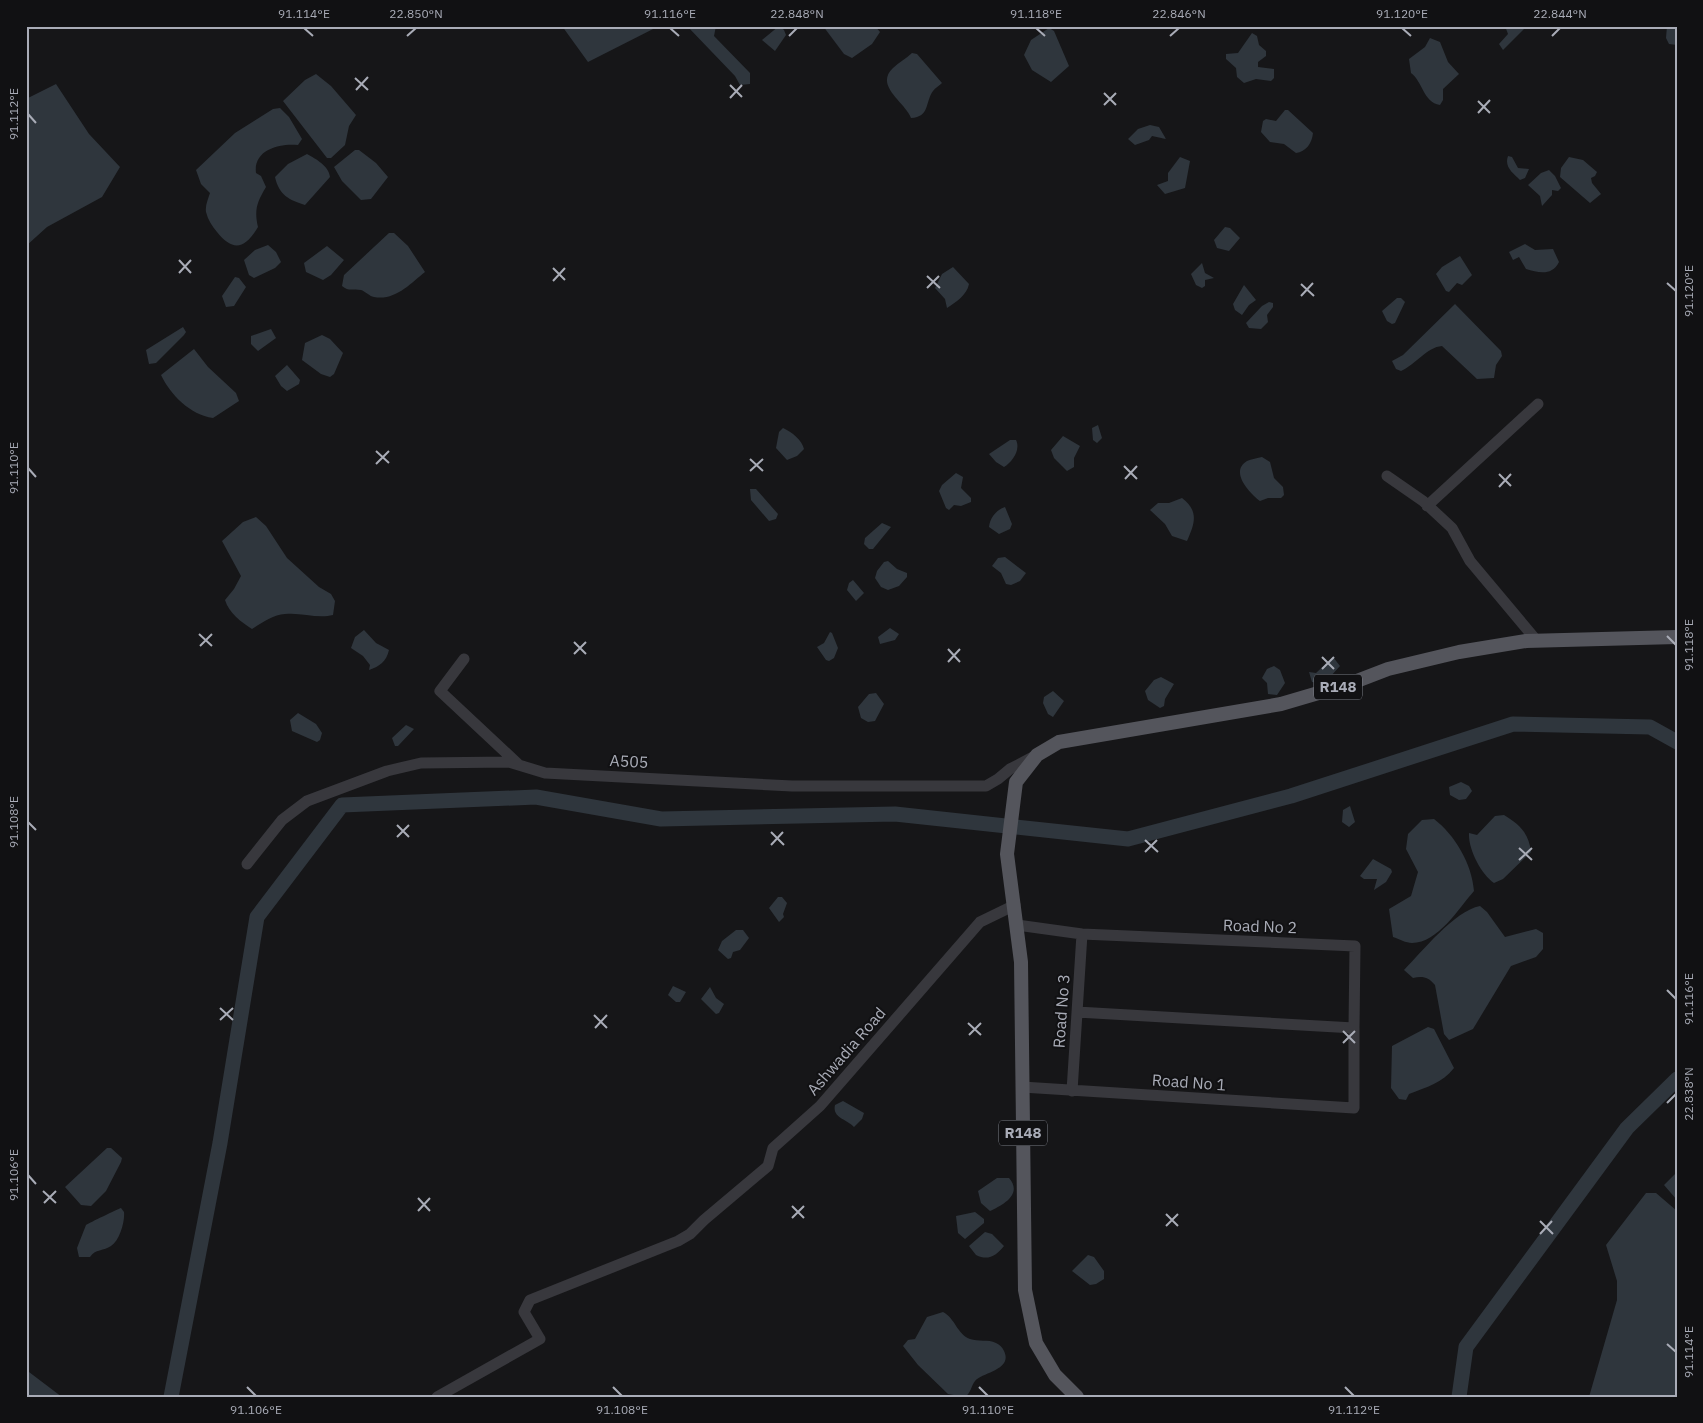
<svg xmlns="http://www.w3.org/2000/svg" width="1703" height="1423" viewBox="0 0 1703 1423" font-family="'IBM Plex Sans',sans-serif">
  <rect width="100%" height="100%" fill="#161618"/>
  <!-- water -->
  <path fill="#2f363d" d="M562,26H659L588,62Z
    M687,26H716L714,36L750,73V84L740,85L735,76Z
    M779,26L784,30L786,35L775,51L762,40Z
    M823,26H875L880,32L872,44L852,58L844,54Z
    M1505,26H1527L1503,50L1499,44L1508,34Z
    M1667,26H1677V45L1669,44L1666,38Z
    M1049,28L1054,31L1069,66L1051,82L1032,70L1024,55L1031,40Z
    M1252,33L1257,36L1259,45L1266,51V56L1258,62V67L1274,69V78L1271,81L1256,79L1244,83L1237,77L1236,68L1226,59V54L1238,53Z
    M1430,38L1440,42L1448,62L1459,74L1443,89V100L1440,105C1423,102 1423,82 1411,73L1409,59L1425,47Z
    M912,53L917,54L942,83C940,85 935,88 933,91C925,102 930,117 911,118C905,102 874,86 893,68C899,62 906,59 912,53Z
    M316,74L331,86L356,115L349,126L345,145L331,158H327L283,101L305,80Z
    M56,84L89,134L120,167L102,197L47,227L26,246V99Z
    M280,108L289,117L302,139L298,145C281,143 253,149 256,173L261,176L266,187C257,202 254,210 258,227C245,249 233,252 217,232C212,226 208,220 206,212C205,206 208,199 210,193L201,184L196,170L235,133L273,109Z
    M1285,110H1288L1313,133C1312,143 1306,152 1296,153L1284,144L1270,142L1261,132L1263,121L1266,119L1276,121Z
    M1150,125L1159,127L1166,139L1152,136L1149,140L1135,145L1128,139L1138,129Z
    M355,150H359L376,163L388,177L371,199L361,200L342,181L334,167Z
    M307,154C316,159 329,166 330,177L305,205C289,200 279,195 275,177L288,164Z
    M1508,156L1512,157L1518,168L1529,169L1525,178L1520,180C1513,173 1504,167 1508,156Z
    M1180,157L1190,161L1185,188L1165,194L1157,185L1168,181V173Z
    M1569,157L1583,160L1597,172L1595,176L1591,178L1592,183L1601,194L1590,203L1560,177L1561,168Z
    M1549,170L1555,176L1561,188L1558,191L1552,190V195L1542,206L1540,196L1528,185L1541,173Z
    M1225,227L1230,228L1240,238L1229,251L1217,248L1214,240Z
    M389,233H394L408,246L425,272C410,284 395,301 374,297C369,296 365,291 361,290C353,288 349,292 342,286L344,275Z
    M1525,244L1535,250L1553,249L1559,262C1552,276 1539,273 1526,269L1519,257L1513,260L1509,252Z
    M268,245L276,252L281,262L275,268L254,278L249,275L244,260L255,250Z
    M327,246L344,260L331,275L323,280L306,272L304,263Z
    M1460,256L1472,275L1462,285L1457,283L1449,292L1446,291L1436,274L1442,267Z
    M1202,263L1205,273L1214,278L1205,280V286L1202,288L1196,285L1191,274Z
    M953,267L969,284C967,295 956,302 947,308L945,299L935,288L942,274Z
    M235,277L239,278L246,287L234,306L226,307L222,296Z
    M1244,285L1256,300L1249,305L1242,315L1235,310L1233,304Z
    M1397,298H1401L1405,302L1395,323L1392,324L1387,321L1382,311Z
    M1269,302L1273,303V307L1267,315L1268,322L1261,329L1249,328L1246,323L1262,306Z
    M1455,304L1501,351L1502,356L1496,365L1494,378L1477,379L1442,346C1427,347 1415,365 1401,371L1396,369L1392,361L1403,355Z
    M183,327L186,332L184,335L156,363L149,364L146,350Z
    M271,329L276,338L258,351L251,344V336Z
    M322,335L330,339L343,353L334,374L330,377L321,374L302,360L305,343Z
    M194,349L208,367L236,393L239,401L213,418C190,415 170,394 161,375Z
    M287,365L300,380L299,384L287,391L281,386L275,376Z
    M1098,425L1102,438L1097,443L1093,440L1092,428Z
    M783,428C792,432 802,440 804,449L797,456L787,460L776,448L779,432Z
    M1063,436L1080,446L1074,458V467L1067,471L1054,458L1051,450Z
    M1010,440H1016C1021,450 1012,462 1004,467L996,462L989,454Z
    M1262,457L1270,462L1274,478L1283,487L1284,495L1281,498H1268L1260,501C1250,493 1229,472 1247,461C1251,459 1258,458 1262,457Z
    M956,473L963,477L961,488L971,498V502L961,506L954,505L949,510L946,508L939,491L942,485Z
    M750,489H756L778,514L776,519L769,521L751,500Z
    M1182,498C1199,511 1195,523 1187,541L1172,536L1165,524L1150,510L1158,503H1169Z
    M1005,507L1012,524L1010,529L999,534L989,527C990,518 996,510 1005,507Z
    M256,517L266,526L287,558L319,587L331,594L335,601L333,615C317,619 301,612 285,614C273,615 263,622 252,629C241,622 229,613 225,600L234,589L241,576L222,541L243,522Z
    M882,523L891,527L873,549H869L864,544L865,538Z
    M1005,557L1026,573L1020,581L1011,585L1006,584L1001,573L992,566L998,558Z
    M888,561L897,569L907,573V577L899,586L888,590L881,587L875,578L877,571L884,562Z
    M853,580L864,593L856,601L847,590L849,583Z
    M890,628L899,634L895,640L880,644L878,637Z
    M364,630L376,643L389,650C386,662 380,666 369,670L370,665L363,656L351,648L355,637Z
    M830,632L832,633L838,648L834,658L829,661L826,660L817,647L824,643Z
    M1333,657L1340,666L1330,677L1321,679L1318,683L1312,682L1309,672L1316,673Z
    M1274,666L1280,670L1285,683L1277,695L1268,694L1267,683L1262,678L1267,669Z
    M1161,677L1174,684L1165,699L1164,706L1160,708L1148,700L1145,691L1154,680Z
    M1053,691L1064,701L1053,717L1048,714L1043,703L1044,697Z
    M876,693L884,704L875,721L868,722L861,718L858,707L869,694Z
    M298,713L316,724L322,733L320,740L317,742L292,731L290,720Z
    M406,725L414,729L398,746H395L392,738Z
    M1461,782L1469,786L1472,791L1466,799L1459,800L1450,795L1449,787Z
    M1350,806L1355,822L1349,827L1342,822L1343,810Z
    M1504,815C1519,824 1529,833 1531,852L1503,879L1494,883C1481,874 1468,849 1469,833L1477,835L1495,816Z
    M1434,819C1455,835 1472,864 1474,891C1459,908 1438,943 1412,943C1406,943 1399,939 1393,937L1389,909L1411,896L1418,872L1406,849L1408,834L1422,820Z
    M1373,859L1391,869L1392,872L1386,882L1374,890L1377,879H1364L1360,876Z
    M778,897H782L787,903L783,914L784,917L779,922L769,908Z
    M1480,906L1487,912L1505,937L1536,929L1543,933V949L1536,957L1511,966L1473,1029L1449,1040L1444,1034L1435,985C1428,977 1423,976 1413,978L1404,970C1422,952 1454,911 1480,906Z
    M736,930H743L749,938L740,950L733,952L731,958L728,959L718,950L722,941Z
    M673,986L686,992L680,1002H676L668,995Z
    M710,987L716,998L724,1004L719,1013L716,1014L701,999Z
    M1428,1027L1434,1029L1454,1068C1442,1083 1427,1087 1409,1094L1406,1100L1399,1099L1391,1088L1392,1046Z
    M843,1101L864,1113L862,1119L854,1127C847,1119 832,1118 835,1105Z
    M107,1148H111L122,1158L121,1162L106,1191L91,1206L81,1205L65,1187Z
    M1677,1172V1200L1664,1185Z
    M997,1178H1009C1023,1194 1003,1205 990,1211L981,1203L978,1191Z
    M1646,1193H1656L1677,1211V1397H1589L1617,1300V1281L1606,1245Z
    M121,1208L124,1212C125,1221 120,1240 111,1246C104,1251 95,1249 90,1257H79L77,1248L86,1225C89,1223 118,1209 121,1208Z
    M975,1212L984,1219V1223L965,1239L958,1233L956,1216Z
    M985,1232L992,1234L1004,1246C996,1256 988,1261 976,1255L969,1246Z
    M1088,1255L1094,1257L1104,1271V1279L1096,1284L1090,1285L1072,1271Z
    M943,1312C955,1318 957,1334 970,1339C978,1342 988,1339 996,1343C1000,1345 1002,1347 1004,1351C1013,1370 983,1372 975,1381C971,1386 971,1393 965,1397L948,1394L918,1365L903,1346L908,1340L915,1339L927,1317Z
    M26,1368L29,1372L62,1397H26Z"/>
  <g fill="none" stroke-linecap="round" stroke-linejoin="round">
    <!-- river -->
    <path stroke="#2f363d" stroke-width="15" d="M171,1397L220,1143L257,917L342,805L536,797L661,819L895,814L1128,839L1291,796L1513,724L1650,727L1677,742
      M1459,1397L1466,1347L1627,1128L1677,1079"/>
    <!-- minor -->
    <path stroke="#38383d" stroke-width="11" d="M1387,476L1423,501L1452,528L1470,561L1537,641
      M1427,506L1538,404
      M464,659L440,691L518,764
      M247,864L282,820L307,801L387,771L421,763L509,762L545,773L792,786H986L998,779L1010,769L1035,756
      M1017,925L1082,934L1355,946L1354,1028
      M1022,1087L1354,1108V1028L1077,1012
      M1072,1091L1082,934
      M437,1397L540,1339L524,1312L530,1300L678,1241L690,1234L704,1220L768,1166L773,1148L820,1106L980,922L1015,905"/>
    <!-- major -->
    <path stroke="#54555c" stroke-width="14" d="M1077,1397L1055,1375L1036,1343L1025,1290L1021,962L1007,854L1016,782L1037,755L1059,742L1281,704L1349,684L1388,669L1459,652L1526,641L1677,637"/>
  </g>
  <!-- ticks -->
  <path fill="none" stroke="#a9acb7" stroke-width="2" d="M304,28L313,36M670,28L679,36M1036,28L1045,36M1402,28L1411,36M407,36L416,28M789,36L797,28M1170,36L1179,28M1552,36L1560,28M355,78L368,90M730,85L742,97M356,90L368,77M1104,93L1116,105M730,98L742,85M1478,101L1490,113M1104,105L1116,93M1478,113L1490,100M28,114L36,123M179,260L191,273M553,268L565,280M179,273L191,260M927,276L940,288M553,281L565,268M1667,283L1676,291M1301,284L1314,296M927,288L939,276M1301,296L1313,283M376,451L389,463M750,459L763,471M376,464L389,451M1124,466L1137,479M28,468L36,477M750,471L763,459M1499,474L1511,486M1125,479L1137,466M1499,487L1511,474M199,634L212,646M1667,636L1676,645M574,642L586,654M200,646L212,634M948,649L960,662M574,654L586,642M1322,657L1334,669M948,662L960,649M1322,669L1334,657M28,822L36,830M397,825L409,837M771,832L784,845M397,837L409,825M1145,840L1158,852M771,845L783,832M1519,848L1532,860M1145,852L1157,840M1519,860L1532,848M1667,990L1676,999M220,1008L233,1020M594,1015L607,1028M220,1020L233,1008M968,1023L981,1035M595,1028L607,1015M1343,1031L1355,1043M969,1035L981,1023M1343,1043L1355,1031M1667,1103L1676,1094M28,1175L36,1184M43,1191L56,1203M418,1198L430,1211M44,1203L56,1191M792,1206L804,1218M418,1211L430,1198M1166,1214L1178,1226M792,1218L804,1206M1540,1221L1553,1234M1166,1226L1178,1214M1540,1234L1552,1221M1667,1344L1676,1352M247,1387L256,1396M613,1387L622,1396M979,1387L988,1396M1345,1387L1354,1396"/>
  <g text-anchor="middle" stroke-width="4" stroke-linejoin="round" paint-order="stroke">
    <!-- shield labels -->
    <g fill="#111113" stroke="#7b7e86" stroke-width="1">
      <rect x="1314" y="674.5" width="48" height="25" rx="4"/>
      <rect x="999" y="1120.5" width="48" height="25" rx="4"/>
    </g>
    <g font-size="15" font-weight="bold" fill="#a9acb7">
      <text x="1338" y="692">R148</text>
      <text x="1023" y="1138">R148</text>
    </g>
    <!-- street labels -->
    <g font-size="16" fill="#a9acb7" stroke="#111113">
      <text transform="translate(629 761) rotate(3)" y="6">A505</text>
      <text transform="translate(1260 926) rotate(2)" y="6">Road No 2</text>
      <text transform="translate(1061 1011) rotate(-86)" y="6">Road No 3</text>
      <text transform="translate(846 1051) rotate(-49)" y="6">Ashwadia Road</text>
      <text transform="translate(1189 1082) rotate(4)" y="6">Road No 1</text>
    </g>
  </g>
  <!-- border -->
  <rect width="1703" height="1423" fill="none" stroke="#111113" stroke-width="55"/>
  <rect x="28" y="28" width="1648" height="1368" fill="none" stroke="#a9acb7" stroke-width="2"/>
  <g font-size="12" text-anchor="middle" fill="#a9acb7">
    <text x="304" y="18">91.114°E</text>
    <text x="416" y="18">22.850°N</text>
    <text x="670" y="18">91.116°E</text>
    <text x="797" y="18">22.848°N</text>
    <text x="1036" y="18">91.118°E</text>
    <text x="1179" y="18">22.846°N</text>
    <text x="1402" y="18">91.120°E</text>
    <text x="1560" y="18">22.844°N</text>
    <text transform="translate(14 114) rotate(-90)" y="4">91.112°E</text>
    <text transform="translate(1689 291) rotate(-90)" y="4">91.120°E</text>
    <text transform="translate(14 468) rotate(-90)" y="4">91.110°E</text>
    <text transform="translate(1689 645) rotate(-90)" y="4">91.118°E</text>
    <text transform="translate(14 822) rotate(-90)" y="4">91.108°E</text>
    <text transform="translate(1689 999) rotate(-90)" y="4">91.116°E</text>
    <text transform="translate(1689 1094) rotate(-90)" y="4">22.838°N</text>
    <text transform="translate(14 1175) rotate(-90)" y="4">91.106°E</text>
    <text transform="translate(1689 1352) rotate(-90)" y="4">91.114°E</text>
    <text x="256" y="1414">91.106°E</text>
    <text x="622" y="1414">91.108°E</text>
    <text x="988" y="1414">91.110°E</text>
    <text x="1354" y="1414">91.112°E</text>
  </g>
</svg>
